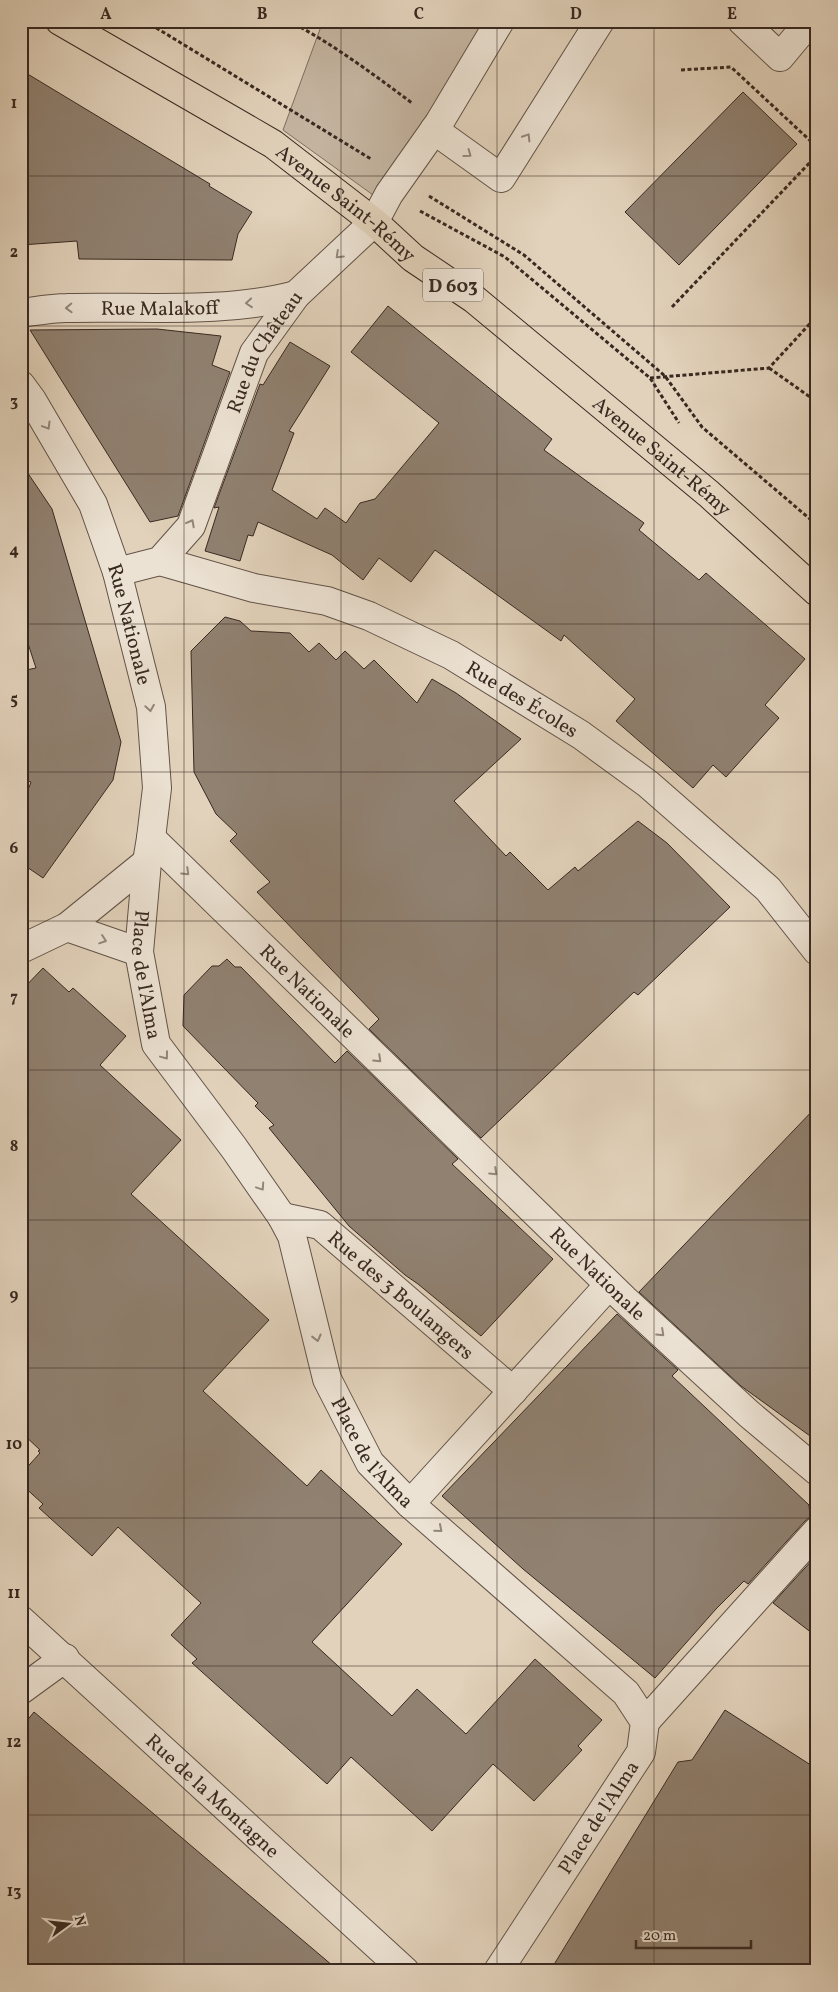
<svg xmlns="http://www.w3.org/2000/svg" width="838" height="1992" viewBox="0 0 838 1992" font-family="Vollkorn,serif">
  <rect width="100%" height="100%" fill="#e2d2bb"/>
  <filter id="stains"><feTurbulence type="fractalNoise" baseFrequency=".004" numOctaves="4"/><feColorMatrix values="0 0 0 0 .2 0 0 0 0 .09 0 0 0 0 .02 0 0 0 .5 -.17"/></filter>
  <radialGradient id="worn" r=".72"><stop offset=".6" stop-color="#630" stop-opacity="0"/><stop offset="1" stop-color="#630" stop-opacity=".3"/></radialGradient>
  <!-- green -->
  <path fill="#c5b5a1" stroke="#7e6f61" d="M323,21H500L380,200L283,130Z"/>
  <!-- building -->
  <path fill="#908171" stroke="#382921" d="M21,70L210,184L209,186L252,212L238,234L232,260L79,259L77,241L21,245Z
    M743,92L797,144L679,265L625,212Z
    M388,306L552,439L544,450L644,523L639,530L699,580L706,573L805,659L765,705L779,718L726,777L713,765L693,788L616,721L635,699L564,635L561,641L435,550L411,582L379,558L363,580L332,555L258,522L253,536L248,535L240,561L205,551L219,507L214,508L260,384L263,385L290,342L330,366L289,431L294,433L272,490L317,519L325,508L346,523L360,503L375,499L439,423L351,352Z
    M157,329L221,336L212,365L230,372L178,516L150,522L30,330Z
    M21,463L52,509L121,742L113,780L43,878L21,863V809L31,782L21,779V671L36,668L21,622Z
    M225,617L240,621L251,631L290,633L309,652L319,643L336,660L345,651L364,669L374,660L417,703L432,679L456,693L521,739L454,801L506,856L510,852L548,890L575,867L578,871L638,821L667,843L730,907L638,995L634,992L481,1138L369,1029L379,1019L257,892L270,882L230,841L237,834L216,814L194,772L191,651Z
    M227,959L235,967H241L335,1063L347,1051L458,1159L452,1164L553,1259L481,1336L418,1284L405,1275L349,1226L269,1128L274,1125L255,1106L258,1103L183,1026L184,995L212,966H219Z
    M43,968L69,992L73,988L126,1036L100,1065L181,1140L131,1194L269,1320L203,1391L307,1486L321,1470L402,1544L312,1642L392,1716L417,1689L466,1734L535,1659L602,1720L578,1746L582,1750L534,1801L493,1764L432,1831L351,1757L327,1784L192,1663L197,1659L171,1635L201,1603L118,1527L92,1556L39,1508L43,1504L21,1484V1474L40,1453L38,1451L40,1450L21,1432V991Z
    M817,1106V1441L741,1386L639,1292Z
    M617,1314L678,1370L672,1376L809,1505L810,1517L805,1521L748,1584L744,1581L716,1609L655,1678L523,1569L442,1496Z
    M815,1557L817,1575V1637L773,1603Z
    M725,1710L817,1769V1971H550L678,1762L692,1760Z
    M34,1712L242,1889L339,1971H21V1728Z"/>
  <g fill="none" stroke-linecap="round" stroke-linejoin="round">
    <defs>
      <g id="minor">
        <path d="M742,21L780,57L810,21"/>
        <path d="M434,130L501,178L600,21"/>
        <path id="s1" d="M21,313C36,311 52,308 67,308C142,306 224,314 296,295"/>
        <path id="s2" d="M21,385L32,400L93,504L117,572L151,707L157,788L151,838L147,862L139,952L156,1044L234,1148L282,1217L292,1236L327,1379L370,1463L410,1504L626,1693L645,1722L641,1752L498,1971"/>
        <path id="s3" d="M160,561L254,588L327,601L369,616L451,655L581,735L648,784L768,889L817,951"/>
        <path id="s4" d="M117,572L160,561L191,526L254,353L296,295L374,222L389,194L439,123L500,21"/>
        <path id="s5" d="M151,838L624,1299L749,1414L817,1471"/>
        <path d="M67,927L139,952"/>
        <path d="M21,949L67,927L147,862"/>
        <path id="s6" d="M282,1217L320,1225L513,1391"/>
        <path d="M410,1504L609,1285"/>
        <path id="s7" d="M21,1620L405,1971"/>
        <path d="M21,1690L65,1658"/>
        <path d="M645,1722L817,1531"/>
      </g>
      <g id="major">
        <path id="s8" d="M60,21L273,144L374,222L413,258L474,299L709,494L817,592"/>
      </g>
    </defs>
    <!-- minor casing -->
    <use href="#minor" stroke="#625348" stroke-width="30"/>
    <!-- major casing -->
    <use href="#major" stroke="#382921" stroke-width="30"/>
    <!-- path -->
    <path stroke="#382921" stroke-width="3" stroke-dasharray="4 2.5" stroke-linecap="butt" d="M145,21L371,159
      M289,21C333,44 373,74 412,103
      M681,70L731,67L817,147
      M429,196L524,255L665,376L702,427L817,525
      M420,211L505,257L650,378L679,423
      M672,307L817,155
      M769,368L817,402
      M650,378L769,368L817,316"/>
    <!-- minor -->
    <use href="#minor" stroke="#ece2d3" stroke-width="28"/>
    <!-- major -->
    <use href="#major" stroke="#e2d2bb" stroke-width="28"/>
  </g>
  <!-- one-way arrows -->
  <defs><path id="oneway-chevron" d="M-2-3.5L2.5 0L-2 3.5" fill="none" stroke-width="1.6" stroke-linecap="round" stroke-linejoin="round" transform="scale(1.25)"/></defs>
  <g stroke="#92867a">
    <use href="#oneway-chevron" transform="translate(527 137) rotate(-58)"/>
    <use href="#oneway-chevron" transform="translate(468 154) rotate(36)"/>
    <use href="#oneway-chevron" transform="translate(339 255) rotate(137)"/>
    <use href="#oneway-chevron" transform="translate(249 303) rotate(175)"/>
    <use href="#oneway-chevron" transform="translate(69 308) rotate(178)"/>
    <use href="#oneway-chevron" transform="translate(47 426) rotate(59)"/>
    <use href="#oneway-chevron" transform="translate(191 523) rotate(-62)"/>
    <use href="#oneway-chevron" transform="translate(150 708) rotate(81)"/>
    <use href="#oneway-chevron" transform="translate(186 872) rotate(44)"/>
    <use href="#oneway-chevron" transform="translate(103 940) rotate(19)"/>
    <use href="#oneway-chevron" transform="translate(165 1056) rotate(53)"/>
    <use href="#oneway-chevron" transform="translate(378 1059) rotate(44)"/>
    <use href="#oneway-chevron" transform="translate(494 1172) rotate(44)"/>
    <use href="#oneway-chevron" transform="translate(261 1187) rotate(56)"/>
    <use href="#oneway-chevron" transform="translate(661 1333) rotate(43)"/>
    <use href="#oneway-chevron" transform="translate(317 1338) rotate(76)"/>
    <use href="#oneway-chevron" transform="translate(439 1529) rotate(41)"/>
  </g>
  <!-- grid -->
  <path fill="none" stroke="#382921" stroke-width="1" stroke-opacity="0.55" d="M184,21V1971M341,21V1971M497,21V1971M654,21V1971M21,176H817M21,326H817M21,474H817M21,624H817M21,772H817M21,921H817M21,1070H817M21,1220H817M21,1368H817M21,1518H817M21,1666H817M21,1815H817"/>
  <g text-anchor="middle" stroke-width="4" stroke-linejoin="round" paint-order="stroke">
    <!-- shield labels -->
    <rect fill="#ece2d3" stroke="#6e6056" stroke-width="1" x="423" y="268.5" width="60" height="33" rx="4"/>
    <g font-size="19" font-weight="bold" fill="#382921">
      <text x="453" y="292">D 603</text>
    </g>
    <!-- street labels -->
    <g font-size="20" fill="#382921" stroke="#ece2d3">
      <text dy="7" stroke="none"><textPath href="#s8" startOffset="340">Avenue Saint-Rémy</textPath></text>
      <text dy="7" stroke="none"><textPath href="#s1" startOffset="139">Rue Malakoff</textPath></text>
      <text dy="7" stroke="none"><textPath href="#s4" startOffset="281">Rue du Château</textPath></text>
      <text dy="7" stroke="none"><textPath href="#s8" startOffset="745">Avenue Saint-Rémy</textPath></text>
      <text dy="7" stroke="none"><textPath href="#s2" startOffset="265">Rue Nationale</textPath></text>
      <text dy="7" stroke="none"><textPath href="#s3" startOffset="391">Rue des Écoles</textPath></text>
      <text dy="7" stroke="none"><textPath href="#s2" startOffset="620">Place de l'Alma</textPath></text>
      <text dy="7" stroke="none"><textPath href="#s5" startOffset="219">Rue Nationale</textPath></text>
      <text dy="7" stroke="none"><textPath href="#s5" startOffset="624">Rue Nationale</textPath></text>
      <text dy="7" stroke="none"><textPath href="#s6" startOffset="146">Rue des 3 Boulangers</textPath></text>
      <text dy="7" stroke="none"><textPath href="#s2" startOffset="1160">Place de l'Alma</textPath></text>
      <text dy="7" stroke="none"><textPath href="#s7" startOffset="260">Rue de la Montagne</textPath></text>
      <text transform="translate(598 1817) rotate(-57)" y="7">Place de l'Alma</text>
    </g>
  </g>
  <!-- margin -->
  <rect width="838" height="1992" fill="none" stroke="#e2d2bb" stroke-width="55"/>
  <!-- north arrow -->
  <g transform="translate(68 1924) rotate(75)" stroke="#ece2d3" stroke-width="4" paint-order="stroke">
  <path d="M0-4L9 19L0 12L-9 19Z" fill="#382921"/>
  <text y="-8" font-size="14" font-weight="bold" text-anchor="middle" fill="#382921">N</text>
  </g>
  <!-- scale -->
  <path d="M636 1940v8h115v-8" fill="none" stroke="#382921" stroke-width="2.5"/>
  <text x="643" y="1940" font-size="15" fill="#382921" stroke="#ece2d3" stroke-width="4" paint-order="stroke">20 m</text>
  <rect x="28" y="28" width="782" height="1936" fill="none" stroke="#382921" stroke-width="2"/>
  <g font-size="16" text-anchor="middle" font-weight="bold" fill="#382921">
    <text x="106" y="19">A</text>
    <text x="262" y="19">B</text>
    <text x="419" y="19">C</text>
    <text x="576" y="19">D</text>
    <text x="732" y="19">E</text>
    <text x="14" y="108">1</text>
    <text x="14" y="257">2</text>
    <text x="14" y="406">3</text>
    <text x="14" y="555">4</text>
    <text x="14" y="704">5</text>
    <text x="14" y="853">6</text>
    <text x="14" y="1002">7</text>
    <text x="14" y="1151">8</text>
    <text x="14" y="1300">9</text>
    <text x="14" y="1449">10</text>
    <text x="14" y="1598">11</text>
    <text x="14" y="1747">12</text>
    <text x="14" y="1896">13</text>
  </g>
  <rect width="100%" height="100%" filter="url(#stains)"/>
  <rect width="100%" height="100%" fill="url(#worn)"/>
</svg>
